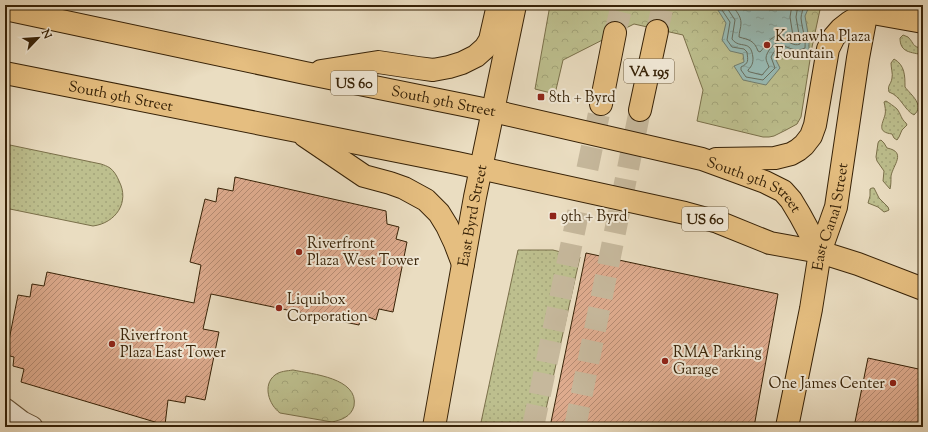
<svg xmlns="http://www.w3.org/2000/svg" width="928" height="432" viewBox="0 0 928 432" font-family="'Sorts Mill Goudy',serif">
  <defs>
    <pattern id="grass-dots" width="8" height="8" patternUnits="userSpaceOnUse"><rect width="8" height="8" fill="#bdbf8e"/><path d="M2 2h.1M6 6h.1" fill="none" stroke="#a3a479" stroke-width="1.8" stroke-linecap="round"/></pattern>
    <pattern id="park-crowns" width="20" height="18" patternUnits="userSpaceOnUse"><rect width="20" height="18" fill="#bdbf8e"/><path d="M2 6a3 3 0 1 1 6 0M12 15a3 3 0 1 1 6 0" fill="none" stroke="#a3a479"/></pattern>
    <pattern id="water-ripples" width="26" height="14" patternUnits="userSpaceOnUse"><rect width="26" height="14" fill="#98bbb5"/><path d="M2 4q2-2 4 0t4 0M15 11q2-2 4 0t4 0" fill="none" stroke="#84a09a"/></pattern>
    <pattern id="building-hatch" width="6" height="6" patternUnits="userSpaceOnUse"><rect width="6" height="6" fill="#deab8e"/><path d="M-1 1l2-2M0 6l6-6M5 7l2-2" fill="none" stroke="#b58b72"/></pattern>
  </defs>
  <rect width="100%" height="100%" fill="#eaddc1"/>
  <filter id="stains"><feTurbulence type="fractalNoise" baseFrequency=".005" numOctaves="4"/><feColorMatrix values="0 0 0 0 .2 0 0 0 0 .09 0 0 0 0 .02 0 0 0 .5 -.17"/></filter>
  <radialGradient id="worn" r=".72"><stop offset=".6" stop-color="#630" stop-opacity="0"/><stop offset="1" stop-color="#630" stop-opacity=".3"/></radialGradient>
  <!-- grass -->
  <path fill="url(#grass-dots)" stroke="#7a704a" d="M903,35L908,37C915,44 911,46 923,49V55C911,52 900,53 900,38Z
    M894,59C905,65 905,76 905,87C911,95 925,105 914,115C904,110 901,96 889,92C887,85 891,85 892,78C893,74 891,68 891,63Z
    M886,101C888,102 895,107 897,109C901,114 901,119 906,123L907,125L902,130L899,137L897,140L894,138L892,134C877,132 882,125 885,115C886,111 885,106 884,102Z
    M881,140L884,143L887,148C907,152 893,165 891,176C891,181 891,185 890,189L883,181L884,171L877,161L876,157L878,143L879,141Z
    M5,144L101,164C104,165 107,166 110,168C114,171 117,176 119,181C130,202 116,223 93,226L5,208Z
    M872,188H874L879,198L888,207L889,210L887,211L884,212L878,207L868,203L870,196V189Z
    M518,250H553L580,257L542,427H480Z"/>
  <!-- park -->
  <path fill="url(#park-crowns)" stroke="#7a704a" d="M550,5H821L812,47L801,117L797,124L786,130L774,136L769,137H763L697,121L703,90L683,35L634,24L563,60L555,94L535,89Z
    M293,370C312,374 359,378 354,406C351,417 341,420 332,422L280,413C269,405 262,385 275,375C280,371 287,371 293,370Z"/>
  <!-- water -->
  <path fill="url(#water-ripples)" stroke="#717e6f" d="M717,5H807L808,9L805,16L809,39V53L793,55L782,49L775,58L780,68L766,85L743,80L734,66L744,62L743,54L730,51L722,40L726,23L716,7Z"/>
  <g fill="none" stroke-linecap="round" stroke-linejoin="round">
    <!-- shore -->
    <path stroke="#686e5e" stroke-width="1" d="M720,5V7L730,22L727,40L732,47L744,49L747,52C748,61 749,63 741,67V70L746,77L763,80L775,68L771,57C783,34 788,56 805,48C806,38 802,29 801,18C801,13 804,10 803,5
      M725,5L735,20L732,39C740,50 751,38 753,58C753,63 752,66 748,70V71L750,72L762,75L769,67C768,64 766,61 766,58C766,52 775,41 782,41C789,40 793,47 800,44V40L796,17L798,5
      M732,5C736,11 741,16 741,23C741,28 739,32 739,37C749,40 754,40 758,51L760,52C766,46 770,36 780,35C785,34 789,37 793,36L790,17L792,5"/>
  </g>
  <!-- building -->
  <path fill="url(#building-hatch)" stroke="#372207" d="M235,177L386,211L387,224L399,227L396,239L407,242L393,312L379,309L376,320L361,314L359,325L211,294L203,329L219,332L205,400L186,396L185,403L168,400L165,425L21,382L24,369L13,366L14,357L6,355L18,295L30,297L32,284L44,286L47,272L194,303L201,265L190,262L205,199L216,202L218,188L233,191Z
    M586,253L778,294L754,427H550Z
    M868,358L923,370V427H854Z"/>
  <g fill="none" stroke-linecap="round" stroke-linejoin="round">
    <!-- highway-tunnel -->
    <path stroke="#c6b89c" stroke-width="22" stroke-dasharray="22 11" stroke-linecap="butt" d="M657,31L663,5
      M615,33L622,5
      M533,427L601,104
      M575,427L640,110"/>
    <defs>
      <path id="minor" d="M5,409L22,422L32,427"/>
      <g id="major">
        <path id="s1" d="M5,9L305,73L493,111L702,159L765,182L783,191L791,200L800,215L820,252"/>
        <path d="M867,12L923,22"/>
        <path d="M321,71L378,62L418,68L433,70L449,67L462,63L476,56L485,48L490,40L498,5"/>
        <path id="s2" d="M5,73L297,131L457,163L685,213L718,222L770,243L820,252L858,264L923,289"/>
        <path d="M305,136L364,176L390,183L404,188L426,200L439,213L447,226L455,243L463,264"/>
        <path d="M716,159L775,158L791,154L798,150L804,145L811,136L815,125L828,49L834,37L841,29L850,22L867,12"/>
        <path id="s3" d="M434,427L475,197L515,5"/>
        <path id="s4" d="M787,427L811,309L820,252L836,207L858,58L868,5"/>
      </g>
      <path id="highway" d="M601,104L615,33
        M640,110L657,31"/>
    </defs>
    <!-- minor casing -->
    <use href="#minor" stroke="#645136" stroke-width="23"/>
    <!-- major casing -->
    <use href="#major" stroke="#372207" stroke-width="24"/>
    <!-- highway casing -->
    <use href="#highway" stroke="#372207" stroke-width="24"/>
    <!-- minor -->
    <use href="#minor" stroke="#f1e9d7" stroke-width="21"/>
    <!-- major -->
    <use href="#major" stroke="#e5be80" stroke-width="22"/>
    <!-- highway -->
    <use href="#highway" stroke="#e5be80" stroke-width="22"/>
  </g>
  <!-- markers -->
  <g fill="#8f2418" stroke="#f1e9d7" stroke-width="1.5">
    <circle cx="767" cy="45" r="4"/>
    <rect x="537" y="93" width="8" height="8" rx="2"/>
    <rect x="549" y="212" width="8" height="8" rx="2"/>
    <circle cx="299" cy="252" r="4"/>
    <circle cx="279" cy="308" r="4"/>
    <circle cx="112" cy="344" r="4"/>
    <circle cx="665" cy="361" r="4"/>
    <circle cx="893" cy="383" r="4"/>
  </g>
  <g text-anchor="middle" stroke-width="4" stroke-linejoin="round" paint-order="stroke">
    <!-- shield labels -->
    <g fill="#f1e9d7" stroke="#6f5e45" stroke-width="1">
      <rect x="624" y="59" width="50" height="24" rx="3"/>
      <rect x="331" y="71" width="46" height="24" rx="3"/>
      <rect x="682" y="207" width="46" height="24" rx="3"/>
    </g>
    <g font-size="14" font-weight="bold" fill="#372207">
      <text x="649" y="76">VA 195</text>
      <text x="354" y="88">US 60</text>
      <text x="705" y="224">US 60</text>
    </g>
    <!-- poi labels -->
    <g font-size="15" fill="#372207" stroke="#f1e9d7" text-anchor="start">
      <text x="775" y="41">Kanawha Plaza<tspan x="775" dy="17">Fountain</tspan></text>
      <text x="549" y="102">8th + Byrd</text>
      <text x="561" y="221">9th + Byrd</text>
      <text x="307" y="248">Riverfront<tspan x="307" dy="17">Plaza West Tower</tspan></text>
      <text x="287" y="304">Liquibox<tspan x="287" dy="17">Corporation</tspan></text>
      <text x="120" y="340">Riverfront<tspan x="120" dy="17">Plaza East Tower</tspan></text>
      <text x="673" y="357">RMA Parking<tspan x="673" dy="17">Garage</tspan></text>
      <text x="885" y="388" text-anchor="end">One James Center</text>
    </g>
    <!-- street labels -->
    <g font-size="15" fill="#372207" stroke="#f1e9d7">
      <text dy="5" stroke="none"><textPath href="#s2" startOffset="118">South 9th Street</textPath></text>
      <text dy="5" stroke="none"><textPath href="#s1" startOffset="448">South 9th Street</textPath></text>
      <text dy="5" stroke="none"><textPath href="#s1" startOffset="772">South 9th Street</textPath></text>
      <text dy="5" stroke="none"><textPath href="#s3" startOffset="215">East Byrd Street</textPath></text>
      <text dy="5" stroke="none"><textPath href="#s4" startOffset="215">East Canal Street</textPath></text>
    </g>
  </g>
  <!-- margin -->
  <rect width="928" height="432" fill="none" stroke="#eaddc1" stroke-width="20"/>
  <rect x="6" y="6" width="916" height="420" fill="none" stroke="#372207" stroke-width="2"/>
  <rect x="10" y="10" width="908" height="412" fill="none" stroke="#372207"/>
  <!-- north arrow -->
  <g transform="translate(38 38) rotate(65)" stroke="#f1e9d7" stroke-width="3" paint-order="stroke">
  <path d="M0-3L7 15L0 10L-7 15Z" fill="#372207"/>
  <text y="-6" font-size="11" font-weight="bold" text-anchor="middle" fill="#372207">N</text>
  </g>
  <rect width="100%" height="100%" filter="url(#stains)"/>
  <rect width="100%" height="100%" fill="url(#worn)"/>
</svg>
